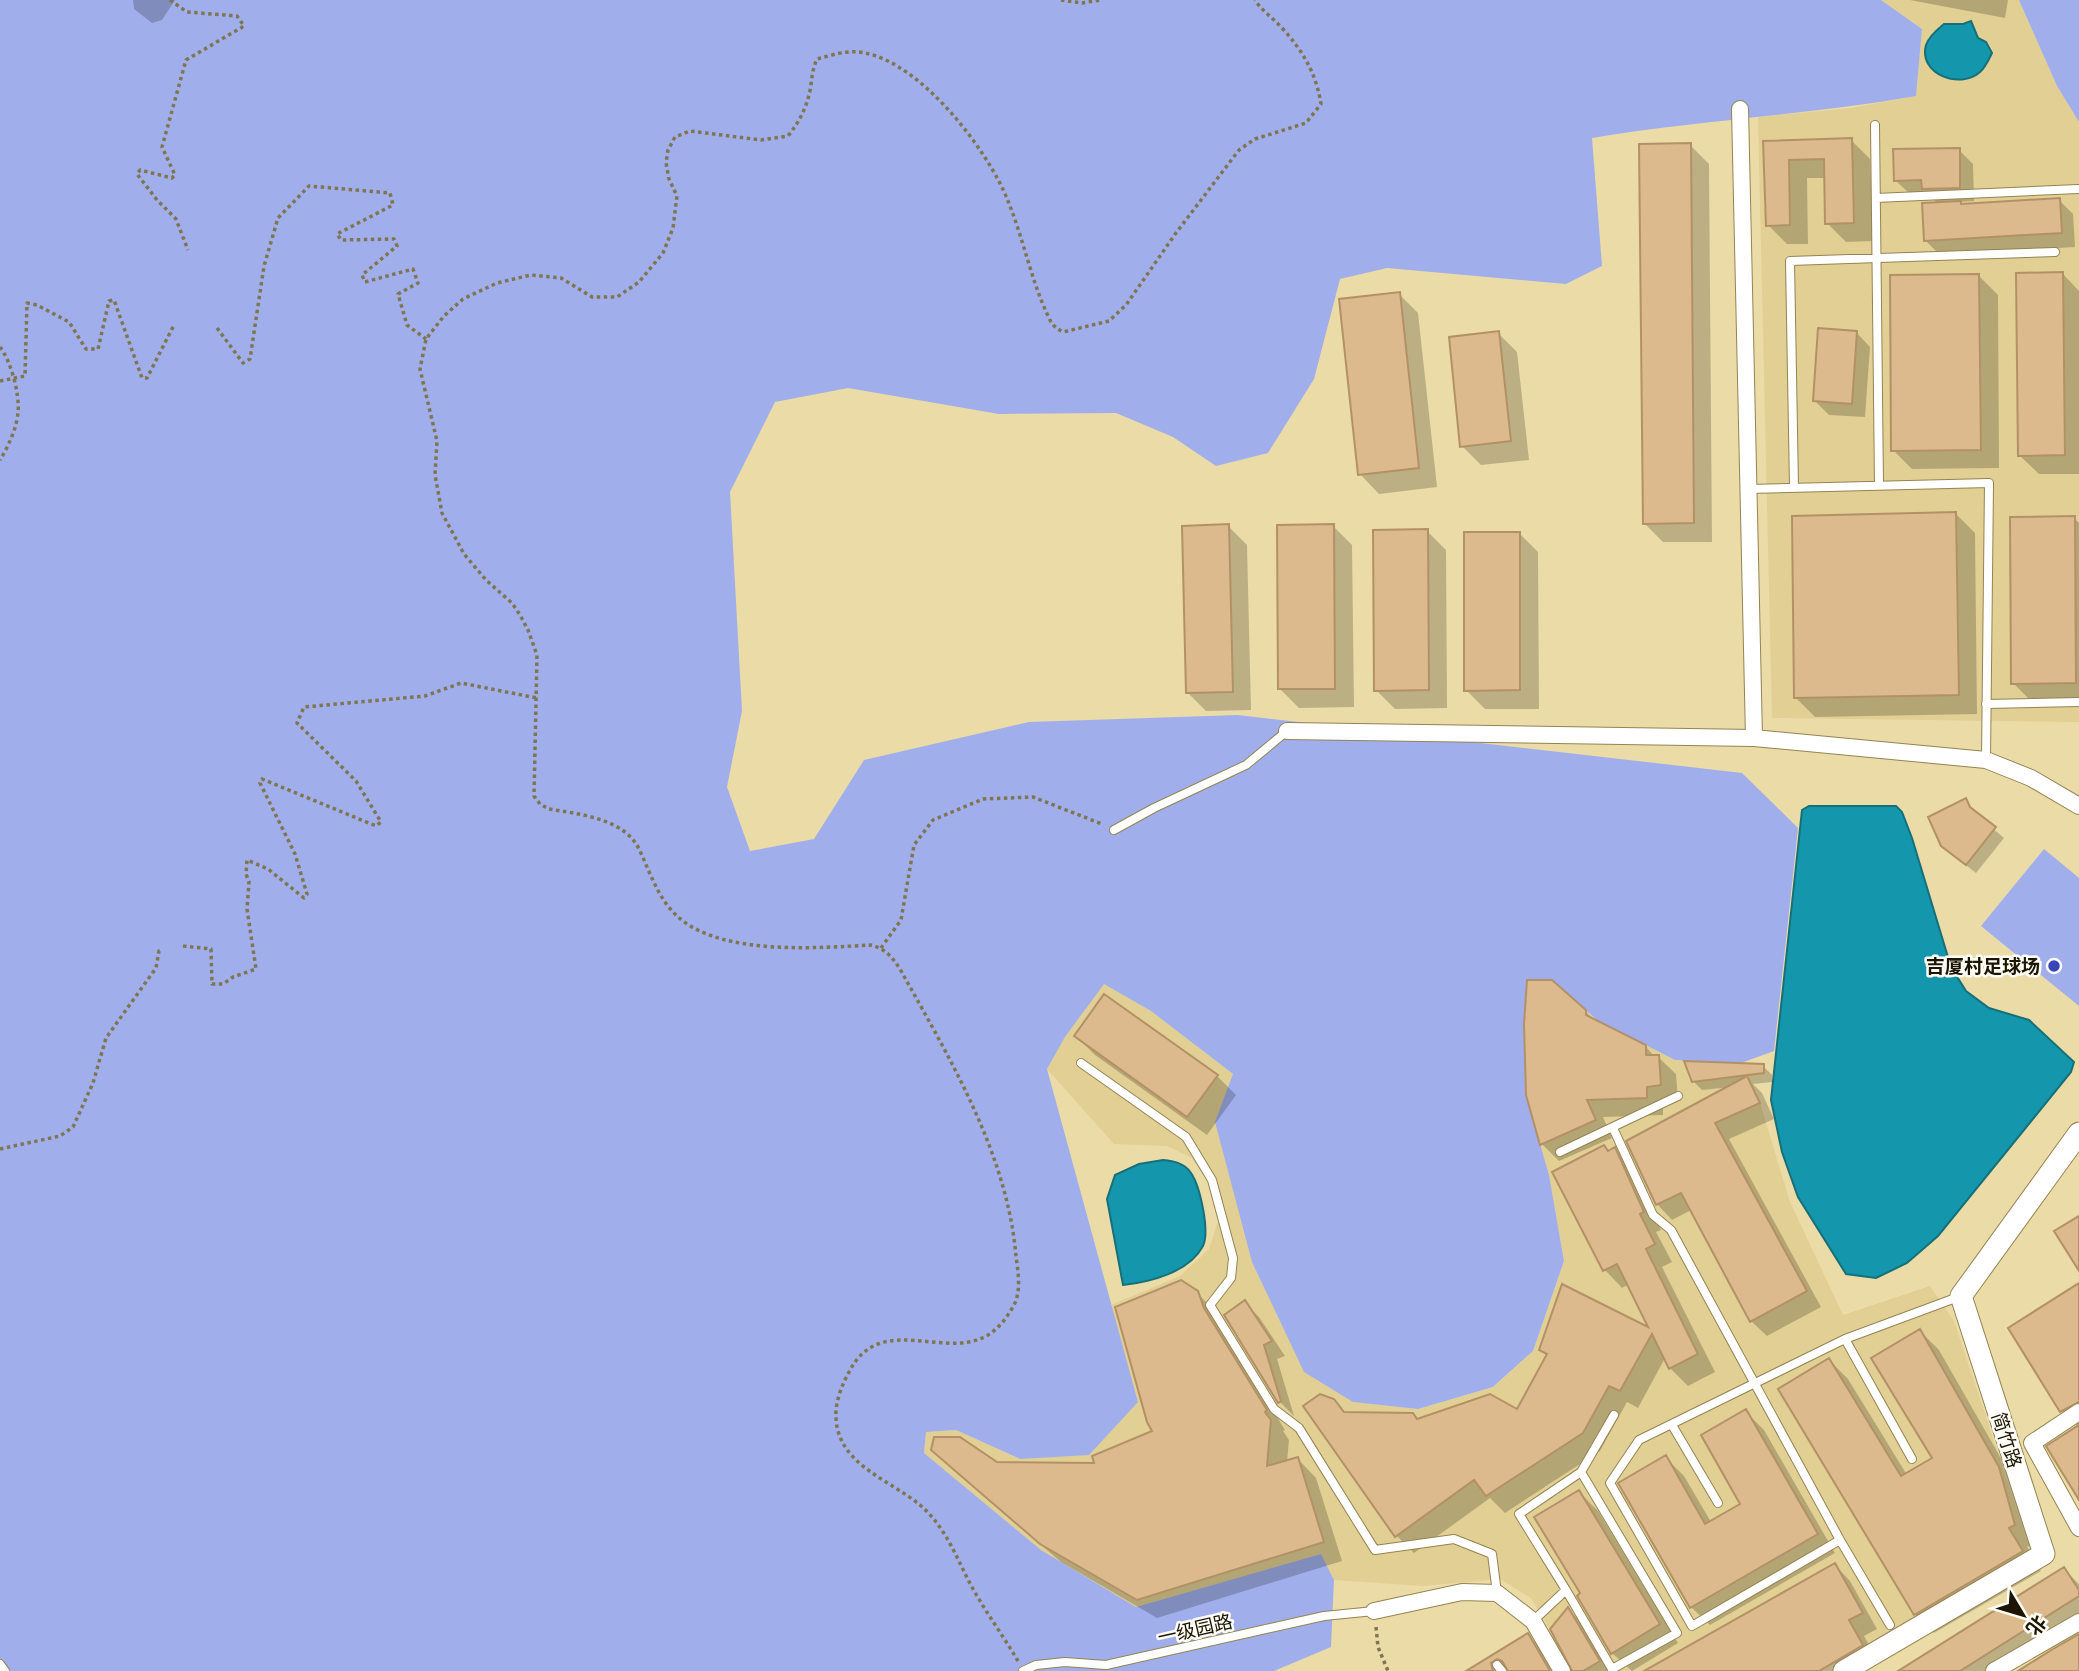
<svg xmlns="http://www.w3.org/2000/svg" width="2079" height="1671" viewBox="0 0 2079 1671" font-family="'Source Sans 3','Noto Sans SC',sans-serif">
  <rect width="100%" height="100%" fill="#ebdba6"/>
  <!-- built -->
  <path fill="#e2cf93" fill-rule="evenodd" d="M1881,0H2019L2057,86L2079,122V722L1772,718L1758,117L1851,108L1916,96L1922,29ZM1971,22L1978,38L1986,42L1932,34L1944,24H1963Z
    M1527,980H1552L1597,1020L1675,1060L1741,1063L1760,1103L1790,1202L1843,1315L1930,1286L1954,1321L2031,1551L1821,1671H1574L1531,1598L1500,1579L1423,1586L1334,1580L1321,1554L1136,1607L1041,1550L924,1453L926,1432L956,1430L1019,1459L1138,1402L1111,1305L1180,1276L1209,1249L1218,1221L1208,1182L1192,1158L1167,1146L1114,1144L1047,1069L1065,1037L1104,983L1151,1011L1233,1074L1353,1402L1418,1409L1494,1387L1533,1351L1564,1261L1549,1175L1526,1095L1524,1024Z"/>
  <!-- green -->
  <path fill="#a0afec" d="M0,0H1881L1922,29L1916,96C1809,115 1700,120 1592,138L1602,266L1566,284L1387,268L1340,279L1314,379L1268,453L1216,466L1173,437L1116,413L999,414L848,388L775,402L730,492L742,711L727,787L750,851L814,839L864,760L1029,722L1238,715L1742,773L1798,828L1774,1051L1741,1063L1675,1060L1597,1020L1552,980L1527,981L1524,1024L1526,1095L1549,1175L1564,1261L1533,1351L1493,1387L1418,1409L1353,1402L1304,1372L1252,1262L1215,1122L1233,1074L1151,1011L1104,984L1065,1037L1047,1069L1138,1402L1089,1455L1020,1459L956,1430L926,1432L924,1453L1041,1550L1136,1607L1321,1554L1334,1580L1331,1647L1274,1671H0Z
    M2019,0H2079V122L2057,86Z
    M2044,849L2079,878V1006L1981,926Z"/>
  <!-- water -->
  <path fill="#1497ad" stroke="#16707a" stroke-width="2" d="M1971,21L1978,38L1986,42L1992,53C1989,59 1985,68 1980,72C1960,90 1918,74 1926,45C1929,36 1938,29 1944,24H1963Z
    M1809,806H1896L1902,812L1912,838L1951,967L1966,991L1989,1008L2029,1020L2074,1062L2071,1072L1938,1236L1907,1263L1876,1278L1846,1274L1798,1197L1782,1152L1771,1100L1802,810Z
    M1163,1160C1173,1161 1185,1163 1191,1173C1200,1186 1210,1231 1203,1246C1189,1272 1151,1282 1123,1285L1107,1199L1115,1175L1139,1164Z"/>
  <!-- shadow -->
  <path fill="#0003" d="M133,0H175L162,20L152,23L134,9Z
    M1910,0H2008L2005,18Z
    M1851,140L1870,159L1873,241L1846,242L1827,223L1826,178H1807L1808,244H1787L1768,225L1765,143Z
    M1690,145L1709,164L1712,542H1663L1644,523Z
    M1959,150L1973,164L1974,201L1959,202L1963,206L2059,200L2073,214L2075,247L1940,255L1926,241L1938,204L1929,194H1910L1895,180Z
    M2063,274L2079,291V474H2039L2019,455Z
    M1979,276L1998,295L1999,468L1912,469L1893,450Z
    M1399,294L1418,313L1437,487L1379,494L1360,474Z
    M1856,332L1870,347L1865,417L1829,415L1815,401Z
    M1498,333L1517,352L1529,460L1481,465L1462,446Z
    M1956,514L1975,533L1977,714L1815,717L1796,698Z
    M2074,518L2079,523V702H2032L2013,683Z
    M1228,526L1247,545L1251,710L1206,711L1187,692Z
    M1333,526L1352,545L1354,707L1299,708L1280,689Z
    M1427,531L1446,550L1447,708L1395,709L1376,690Z
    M1519,533L1538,552L1539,709H1485L1466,690Z
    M1966,800L1977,815L2004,838L1976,873L1953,855Z
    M1585,1011L1594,1020L1645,1046L1655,1057H1658L1676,1074L1678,1102L1663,1104V1115L1603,1117L1612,1138L1559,1161L1542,1144Z
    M1076,1036L1217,1076L1236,1095L1207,1135L1095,1055Z
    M1763,1066L1772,1075V1082L1753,1084L1762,1093L1774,1119L1729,1139L1821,1307L1767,1336L1751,1321L1691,1210L1672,1220L1657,1204L1731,1087L1702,1090L1693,1081Z
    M1604,1147L1609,1152L1614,1149L1632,1167L1661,1230L1656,1232L1672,1262L1662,1267L1715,1372L1688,1386L1670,1368L1665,1358L1638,1408L1627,1402L1600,1451L1505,1513L1490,1498L1414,1553L1397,1536L1333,1401L1347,1414L1417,1421L1518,1412L1548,1357L1541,1350L1652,1331L1629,1284L1622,1288L1605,1270Z
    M2079,1285V1496L2078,1427L2062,1411Z
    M1197,1293L1216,1312L1223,1329L1285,1430L1283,1431L1289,1440L1287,1462L1298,1459L1316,1478L1342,1561L1157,1618L1061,1562L952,1469L933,1450L997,1464L1097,1465L1154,1432Z
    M1245,1303L1259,1317L1285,1356L1277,1359L1294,1416L1280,1402L1226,1315Z
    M1920,1331L1939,1350L2018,1488L2033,1544L2027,1547L2041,1571L1934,1633L1915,1614L1829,1360L1848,1379L1907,1475L1935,1459Z
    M1745,1411L1764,1430L1835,1553L1710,1625L1691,1607L1666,1458L1684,1476L1711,1522L1742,1504Z
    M1579,1492L1598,1511L1678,1643L1632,1671L1612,1653L1582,1593Z
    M1835,1565L1850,1581L1877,1629L1864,1636L1878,1661L1860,1671H1648Z
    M2064,1569L2079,1584V1622L2001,1671H1901Z
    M1568,1609L1584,1625L1611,1671H1574Z
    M1528,1635L1543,1651L1555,1671H1470Z"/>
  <!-- building -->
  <path fill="#dcba8e" stroke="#b39167" stroke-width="2" d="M1852,138L1854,223L1825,224L1824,159L1789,160L1790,225L1766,226L1763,141Z
    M1691,143L1694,523L1643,524L1639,144Z
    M1960,148V188L1922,189L1921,180L1894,181L1893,149Z
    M2060,198L2062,233L1924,241L1922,203L1961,201V204Z
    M2063,272L2065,455L2018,456L2016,273Z
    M1979,274L1981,450L1891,451L1890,275Z
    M1400,292L1419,468L1358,475L1339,299Z
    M1818,328L1857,331L1852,404L1813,401Z
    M1499,331L1511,441L1460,447L1449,337Z
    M1956,512L1959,695L1794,698L1792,516Z
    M2075,516L2076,683L2011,684L2010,517Z
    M1229,524L1233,692L1186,693L1182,526Z
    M1334,524L1335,689H1278L1277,525Z
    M1428,529L1429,690L1374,691L1373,530Z
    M1464,532H1520V690L1464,691Z
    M1966,798L1970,807L1996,827L1966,865L1941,846L1928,817Z
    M1527,980H1552L1586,1010V1015L1646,1045V1055H1659L1661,1085L1647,1087V1098L1587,1100L1596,1120L1540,1145L1526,1095L1524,1024Z
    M1104,994L1218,1075L1187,1117L1074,1036Z
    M1684,1061L1764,1064V1073L1692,1082Z
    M1747,1076L1760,1103L1715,1123L1807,1291L1750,1322L1681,1193L1656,1205L1626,1141Z
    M1604,1145L1608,1151L1615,1147L1644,1212L1640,1214L1655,1244L1646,1249L1698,1354L1669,1369L1652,1334L1620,1391L1609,1386L1583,1433L1486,1496L1474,1480L1395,1537L1303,1406L1320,1394L1334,1399L1344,1412L1413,1413L1417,1419L1490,1394L1517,1409L1547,1354L1539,1350L1562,1284L1648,1327L1617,1264L1603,1271L1552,1172Z
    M2079,1216V1271L2054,1231Z
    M1181,1280L1198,1291L1204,1308L1267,1410L1265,1412L1271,1420L1267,1466L1298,1457L1324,1542L1137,1600L1040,1544L931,1450L934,1437H960L997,1462L1094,1463L1092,1456L1152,1431L1147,1422L1115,1307Z
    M2079,1283V1402L2060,1412L2008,1328Z
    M1245,1300L1272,1341L1264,1345L1281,1401L1278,1403L1224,1315Z
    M1920,1329L1999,1467L2015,1525L2009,1528L2023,1551L1914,1615L1778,1389L1829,1358L1901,1476L1932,1458L1871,1358Z
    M1746,1409L1818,1534L1690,1608L1618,1483L1666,1455L1705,1524L1740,1504L1701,1435Z
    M2079,1425V1500L2046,1446Z
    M1579,1490L1660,1624L1611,1654L1577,1596L1580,1593L1534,1517Z
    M1835,1563L1863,1613L1849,1620L1863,1645L1819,1671H1644Z
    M2064,1567L2079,1590V1596L1960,1671H1898Z
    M1568,1607L1600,1661L1583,1671H1572L1550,1629Z
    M1528,1633L1550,1671H1508L1502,1661L1497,1659L1491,1663L1493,1671H1466Z
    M2079,1634V1671H2018L2053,1649Z"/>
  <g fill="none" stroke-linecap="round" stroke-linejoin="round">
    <defs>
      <path id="service" d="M1875,125L1879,485
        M1876,198L2078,189
        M1794,487L1790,261L2055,252
        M1748,489L1989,483L1986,760
        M1986,704L2079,702
        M1114,830L1154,808L1246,765L1287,731
        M1081,1063L1186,1137L1212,1180L1233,1258L1231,1278L1210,1305L1274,1409L1299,1428L1375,1550L1454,1539L1492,1554L1497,1593
        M1613,1128L1653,1215L1671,1230L1840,1540L1890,1625
        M1560,1152L1678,1096
        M1845,1339L1912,1459
        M1672,1425L1718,1503
        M1581,1472L1614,1415
        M1840,1540L1692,1626L1610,1483L1639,1440L1845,1339L1961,1296
        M1533,1621L1566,1590L1612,1669L1677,1633L1581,1472L1519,1514L1566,1590
        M0,1664L5,1671
        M1497,1665L1502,1671
        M1023,1671L1036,1665L1065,1662L1106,1665L1324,1616L1374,1611"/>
      <path id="minor" d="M1740,109L1754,738L1986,760L2031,778L2079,806
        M1287,731L1754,738
        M2079,1412L2032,1443L2079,1528
        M1374,1611L1462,1592L1497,1593L1533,1621L1562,1671
        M1994,1671L2079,1622"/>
      <path id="tertiary" d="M1844,1671L2044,1554L1961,1296L2079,1133"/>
    </defs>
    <!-- service casing -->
    <use href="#service" stroke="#938452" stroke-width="10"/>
    <!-- minor casing -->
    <use href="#minor" stroke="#938452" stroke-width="18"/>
    <!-- tertiary casing -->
    <use href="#tertiary" stroke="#938452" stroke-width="23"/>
    <!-- path -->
    <path stroke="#7f7551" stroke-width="3.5" stroke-dasharray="3.5 3.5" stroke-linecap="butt" d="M170,0L187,12L237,16L244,26L186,60L162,147L175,175L172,178L140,170L137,174L157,200L176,219L188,250
      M1061,0L1082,3L1100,0
      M217,328L243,363L250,359L264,266L278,218L309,186L390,193L393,205L337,234L341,240L394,239L397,246L362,275L365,282L413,269L418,283L398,294L407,325L426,339
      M0,347C11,361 20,395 18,412C17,428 8,447 0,460
      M0,381L25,376L27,303L37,305L69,322L86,349H98L109,301L114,300L142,378H147L174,325
      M183,946L211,949L212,984H223L233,977L256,969L247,909L249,882L246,874L247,860L268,869L304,898L307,894L295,854L260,783L262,779L376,826L381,822L356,781L297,723L304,707L425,696L461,683L537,698
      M881,948L901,920L914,845L933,820L983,799L1033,797L1102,824
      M0,1149L60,1136L73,1127L93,1083L106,1038L156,968L159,951L163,950
      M1376,1627L1378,1647L1388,1671
      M1018,1661C1004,1637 987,1614 973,1589C957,1560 947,1528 920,1505C890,1480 837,1464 836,1417C835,1402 842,1385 849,1372C882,1307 953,1368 996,1329C1003,1323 1011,1311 1015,1303C1021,1289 1018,1271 1016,1256C1007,1153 950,1059 900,969C892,957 886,949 871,945C817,948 728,955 683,921C659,903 651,874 639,849C624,818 578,814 549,809L540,804L534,796L537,655L528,630L520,615L512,603L486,580L464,554L442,513L435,475L437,441L420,369L426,339L444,316L463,299L497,283L531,275L561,278L592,297H617L639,282L663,253L673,228L677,196L669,179L666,163L668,150L675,137L690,131L761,140L788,136C799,122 806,109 810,91C812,79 812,70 817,59C832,55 850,49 865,53C922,64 988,150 1008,201C1024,240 1032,285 1051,322C1054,327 1058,329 1063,332L1109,321L1126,305L1176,233L1239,150L1255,139L1306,123L1321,104C1316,73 1303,51 1282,28C1273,18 1262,11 1255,0"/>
    <!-- service -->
    <use href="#service" stroke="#fff" stroke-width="8"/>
    <!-- minor -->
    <use href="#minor" stroke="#fff" stroke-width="16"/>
    <!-- tertiary -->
    <use href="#tertiary" stroke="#fff" stroke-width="21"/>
  </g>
  <!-- markers -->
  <circle fill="#3a45b8" stroke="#fefcf7" stroke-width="2.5" cx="2054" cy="966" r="7"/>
  <g text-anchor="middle" stroke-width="5" stroke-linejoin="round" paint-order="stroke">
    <!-- poi labels -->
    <g font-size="19" font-weight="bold" fill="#1b1502" stroke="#fefcf7" text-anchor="end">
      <text x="2040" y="973">吉厦村足球场</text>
    </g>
    <!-- street labels -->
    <g font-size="19" fill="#1b1502" stroke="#fefcf7">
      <text transform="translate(2007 1440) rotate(72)" y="7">简竹路</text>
      <text transform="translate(1195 1629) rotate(-13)" y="7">一级园路</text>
    </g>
  </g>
  <!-- north arrow -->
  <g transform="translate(2023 1615) rotate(128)" stroke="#fefcf7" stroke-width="5" paint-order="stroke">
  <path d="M0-5L12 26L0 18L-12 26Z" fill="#1b1502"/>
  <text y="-10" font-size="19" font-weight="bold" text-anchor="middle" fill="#1b1502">北</text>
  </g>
</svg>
